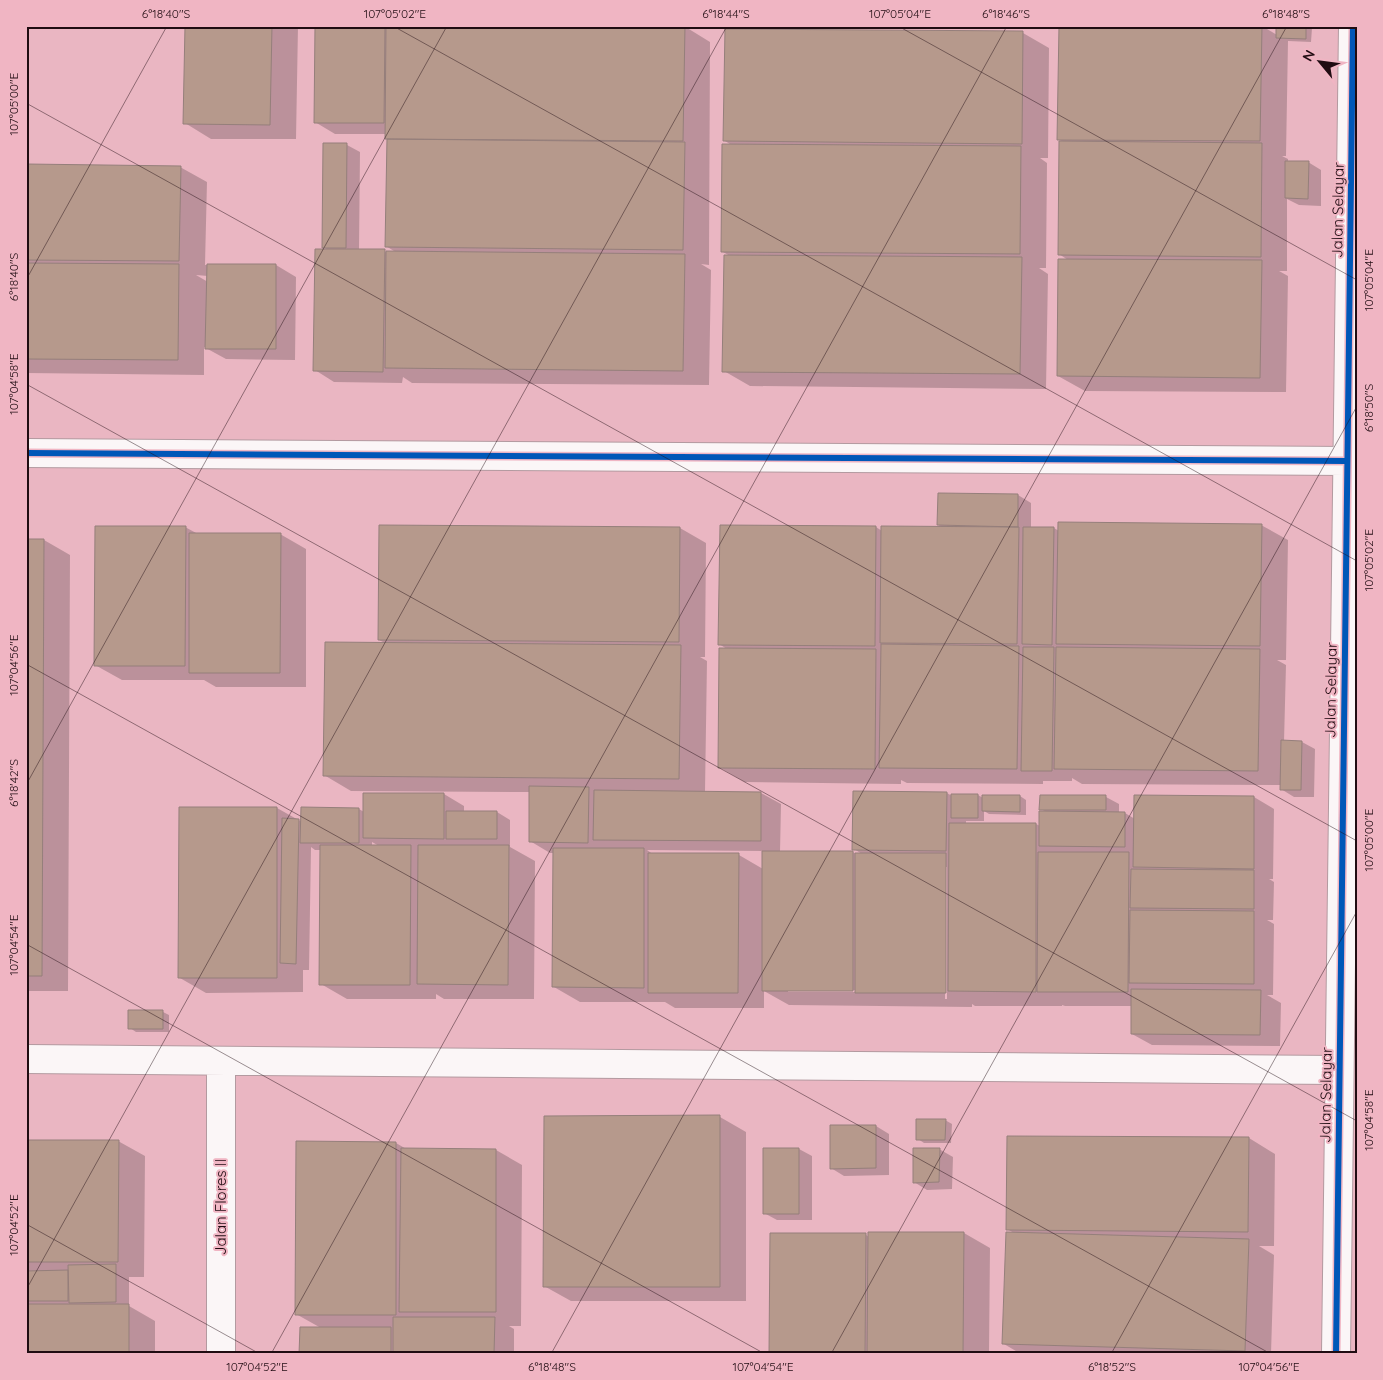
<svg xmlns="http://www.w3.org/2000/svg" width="1383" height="1380" viewBox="0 0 1383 1380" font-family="Quicksand,sans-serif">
  <rect width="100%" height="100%" fill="#e3c2ca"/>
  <!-- built -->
  <path fill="#eab6c2" d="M26,26H1357V1354H26Z"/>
  <!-- shadow -->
  <path fill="#0003" fill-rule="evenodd" d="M186,26H298L296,139H211L185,123Z
    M684,26L710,42L709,265L701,264L711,270L709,385L412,383L403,377L402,383L334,382L315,370L328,250L323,247L347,145L360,152L359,250L397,253L386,246L387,134H335L315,122L385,28L388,30Z
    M1262,26L1277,35V26H1309L1312,28L1311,42L1288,41L1286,156H1282L1288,159V162H1308L1321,170V206L1299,205L1287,199V271H1279L1288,276L1286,392L1085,391L1058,376L1068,260L1059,254L1065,143L1058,139Z
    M726,31L1023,33L1049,48L1048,158H1040L1047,163L1046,268H1039L1048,274L1046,389L750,386L724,371L730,256L723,252L733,146L725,141Z
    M26,165L180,167L207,182L205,265H276L296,277L295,360L226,359L204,347V375L26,373ZM196,275L208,276V282Z
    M1018,495L1031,503V528H1054L1059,531L1261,525L1288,540L1286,660H1277L1286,665L1284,742H1302L1315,749L1314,797H1294L1281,789V785L1082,784L1072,778V781H1043V784L907,783L901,780V784L745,782L719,767L727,649L719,644L721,526L876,527L882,531L944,528L938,525Z
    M185,527L198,534H280L306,549V687H216L204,680H122L95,665Z
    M680,528L706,543L705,657H700L707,661L705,792L761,793L781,804L780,852H853L856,854H862L854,849L947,793L952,796V795H978L983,798L1020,796L1026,800V815L989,814L984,811V821H966V824H1036L1040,826L1046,812L1041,809L1106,797L1119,804V813H1125L1135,819V796L1254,797L1274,809L1273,879H1269L1274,882L1273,920H1267L1274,924L1273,995H1267L1281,1003L1280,1046L1152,1045L1132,1034V1006H1065L1062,1005V1006H975L972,1004V1007L789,1005L764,991V1008H675L665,1002H580L554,987V853H550L530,841V792L351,791L324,775L385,643L379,640ZM647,850L763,851V869L739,855H654ZM945,867H947V999H945ZM788,990H859V992H788Z
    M26,540H44L70,555L68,991H26Z
    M364,794H444L464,806V812H497L510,820V847L535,861L534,999H444L436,994V999H347L321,984L322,850H315L311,847L309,970H303V992L206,993L180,978V808H277L302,822L359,809L364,812ZM372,842L379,846H372Z
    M163,1012L169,1015V1032H136L130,1028Z
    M546,1117H720L746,1132V1301H571L544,1286Z
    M945,1120L952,1124L951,1143H924L918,1139Z
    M831,1126H876L889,1134V1175L844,1176L831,1168Z
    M1008,1137L1249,1138L1275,1154L1274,1246H1259L1274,1255L1271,1354H1021L1004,1344L1014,1233L1007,1229Z
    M26,1141H118L145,1156L144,1277H129V1306L155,1321V1354H26Z
    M297,1143H396L408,1150H496L522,1165L521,1326H509L514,1329V1354H301L321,1328L296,1314Z
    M764,1149H799L812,1156V1220H777L764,1213Z
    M939,1149L953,1157L952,1189L927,1190L914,1182Z
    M964,1233L990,1248L989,1354H770L866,1235L869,1237Z"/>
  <!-- building -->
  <path fill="#b6998c" stroke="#957f7b" d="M185,26H272L270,125L183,124Z
    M315,26L385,27L384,123H314Z
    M386,26H685L683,141L385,139Z
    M1059,26H1262L1260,141L1057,140Z
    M1276,26H1306V39L1276,38Z
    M725,29L1023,31L1022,144L723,141Z
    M387,139L685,142L683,250L385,247Z
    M1059,141L1262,143L1261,257L1058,255Z
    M323,143H347L346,248H322Z
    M722,144L1021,146L1020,254L721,252Z
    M1285,161H1309L1308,199L1285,198Z
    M26,164L181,166L179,261L26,260Z
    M315,249H385L383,372L313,371Z
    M386,251L685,254L683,371L385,368Z
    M724,255L1022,257L1020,374L722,372Z
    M1058,259L1262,260L1260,378L1057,376Z
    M26,263L179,264L178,360L26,359Z
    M207,264H276V349H205Z
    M938,493L1018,494V527L937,525Z
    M1058,522L1262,524L1260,646L1056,644Z
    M379,525L680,527L679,642L378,640Z
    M720,525L876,526L875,646L718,645Z
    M95,526H186L185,666H94Z
    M881,526L1019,527L1017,644L880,643Z
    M1023,527H1054L1052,645L1022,644Z
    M189,533H281L280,673H189Z
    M26,539H44L42,976H26Z
    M325,642L681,645L679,779L323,776Z
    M881,644L1019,646L1017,769L879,768Z
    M1023,647H1054L1052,771H1021Z
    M1056,647L1260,649L1258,771L1054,769Z
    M719,648L876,649L875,769L718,768Z
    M1281,740L1302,741L1301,790H1280Z
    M529,786L589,787L588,843L529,842Z
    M594,790L761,792V841L593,840Z
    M853,791L947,792L946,851L852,850Z
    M363,793H444V839L363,838Z
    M951,794H978V818H951Z
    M982,795H1020V812L982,811Z
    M1040,795H1106V810H1039Z
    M1134,795L1254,796V869L1133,867Z
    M179,807H277V978H178Z
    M301,807L359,808V843H300Z
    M446,811H497V839H446Z
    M1039,811L1125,812V847L1039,846Z
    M282,818L299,819L296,964L280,963Z
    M949,823H1036V992L948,991Z
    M320,845H411L410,985H319Z
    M418,845H509L508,985L417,984Z
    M553,848H644V988L552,987Z
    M762,851H853V991H762Z
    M1038,852H1129L1128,992H1037Z
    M648,853H739L738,993H648Z
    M855,853H946V993H855Z
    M1131,869L1254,870V909L1130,908Z
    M1130,910L1254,911V984L1129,983Z
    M1131,989L1261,990L1260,1035L1131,1034Z
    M128,1010H163V1029H128Z
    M720,1115V1287H543L544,1116Z
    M916,1119H946L945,1140H916Z
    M830,1125H876V1168L830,1169Z
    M1007,1136L1249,1137L1248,1232L1006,1230Z
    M26,1140H119L118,1262H26Z
    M296,1141L396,1142V1315H295Z
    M401,1148L496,1149V1312H399Z
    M763,1148H799V1214H763Z
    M913,1148H940L939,1182L913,1183Z
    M868,1232H964L963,1354H867Z
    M1006,1232L1249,1239L1245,1351L1002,1344Z
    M770,1233H866L865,1354H769Z
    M116,1264V1302L69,1303L68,1265Z
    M68,1270V1301H26V1271Z
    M26,1304H129V1354H26Z
    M393,1317H495L494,1354H393Z
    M300,1327H391V1354H299Z"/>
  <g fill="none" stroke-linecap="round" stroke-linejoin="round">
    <defs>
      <path id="minor" d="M26,453L1346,461
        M26,1059L1339,1070
        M221,1061V1354
        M1336,1354L1353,26"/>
    </defs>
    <!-- minor casing -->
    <use href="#minor" stroke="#b39aa0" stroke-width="30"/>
    <!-- minor -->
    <use href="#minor" stroke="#fbf6f7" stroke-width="28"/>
    <defs>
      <path id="cycleway" d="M26,453L1346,461
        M1336,1354L1353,26"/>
    </defs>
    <!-- cycleway casing -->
    <use href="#cycleway" stroke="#f0b5c3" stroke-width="9"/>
    <!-- cycleway -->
    <use href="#cycleway" stroke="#0057b8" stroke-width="6"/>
  </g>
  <!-- ticks -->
  <path fill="none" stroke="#200c12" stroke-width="1" stroke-opacity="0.45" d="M393,26L1357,561M898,26L1357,280M26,103L1357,841M26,280L167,26M26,384L1357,1121M26,664L1271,1354M26,785L447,26M26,944L765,1354M26,1224L260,1354M26,1290L727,26M271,1354L1007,26M551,1354L1287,26M831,1354L1357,406M1111,1354L1357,911"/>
  <g text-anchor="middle" stroke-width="4" stroke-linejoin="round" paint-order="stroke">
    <!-- street labels -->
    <g font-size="15" fill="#200c12" stroke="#f0b5c3">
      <text transform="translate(1338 210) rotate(-89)" y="5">Jalan Selayar</text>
      <text transform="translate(1331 690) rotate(-89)" y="5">Jalan Selayar</text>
      <text transform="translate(1326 1095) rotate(-89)" y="5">Jalan Selayar</text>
      <text transform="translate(221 1207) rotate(-90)" y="5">Jalan Flores II</text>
    </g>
  </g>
  <!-- border -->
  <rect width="1383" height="1380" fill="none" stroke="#f0b5c3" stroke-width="55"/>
  <!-- north arrow -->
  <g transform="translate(1320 62) rotate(299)" stroke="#f0b5c3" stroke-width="4" paint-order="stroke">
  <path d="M0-4L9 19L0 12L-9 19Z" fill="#200c12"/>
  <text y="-8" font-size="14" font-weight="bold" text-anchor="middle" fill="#200c12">N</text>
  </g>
  <rect x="28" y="28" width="1328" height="1324" fill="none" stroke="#200c12" stroke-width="2"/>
  <g font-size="12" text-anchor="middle" fill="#200c12">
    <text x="166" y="18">6°18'40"S</text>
    <text x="395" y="18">107°05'02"E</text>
    <text x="726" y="18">6°18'44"S</text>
    <text x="900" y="18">107°05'04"E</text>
    <text x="1006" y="18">6°18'46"S</text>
    <text x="1286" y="18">6°18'48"S</text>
    <text transform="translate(14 104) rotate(-90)" y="4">107°05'00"E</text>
    <text transform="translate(14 277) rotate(-90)" y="4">6°18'40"S</text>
    <text transform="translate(1369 280) rotate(-90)" y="4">107°05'04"E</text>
    <text transform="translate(14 384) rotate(-90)" y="4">107°04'58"E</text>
    <text transform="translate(1369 408) rotate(-90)" y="4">6°18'50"S</text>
    <text transform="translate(1369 560) rotate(-90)" y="4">107°05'02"E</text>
    <text transform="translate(14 665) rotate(-90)" y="4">107°04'56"E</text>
    <text transform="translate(14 783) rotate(-90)" y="4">6°18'42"S</text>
    <text transform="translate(1369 840) rotate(-90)" y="4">107°05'00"E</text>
    <text transform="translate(14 945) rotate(-90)" y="4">107°04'54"E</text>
    <text transform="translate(1369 1120) rotate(-90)" y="4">107°04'58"E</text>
    <text transform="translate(14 1225) rotate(-90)" y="4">107°04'52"E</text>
    <text x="257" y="1371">107°04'52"E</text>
    <text x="552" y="1371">6°18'48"S</text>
    <text x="763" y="1371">107°04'54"E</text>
    <text x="1112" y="1371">6°18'52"S</text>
    <text x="1269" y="1371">107°04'56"E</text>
  </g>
</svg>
